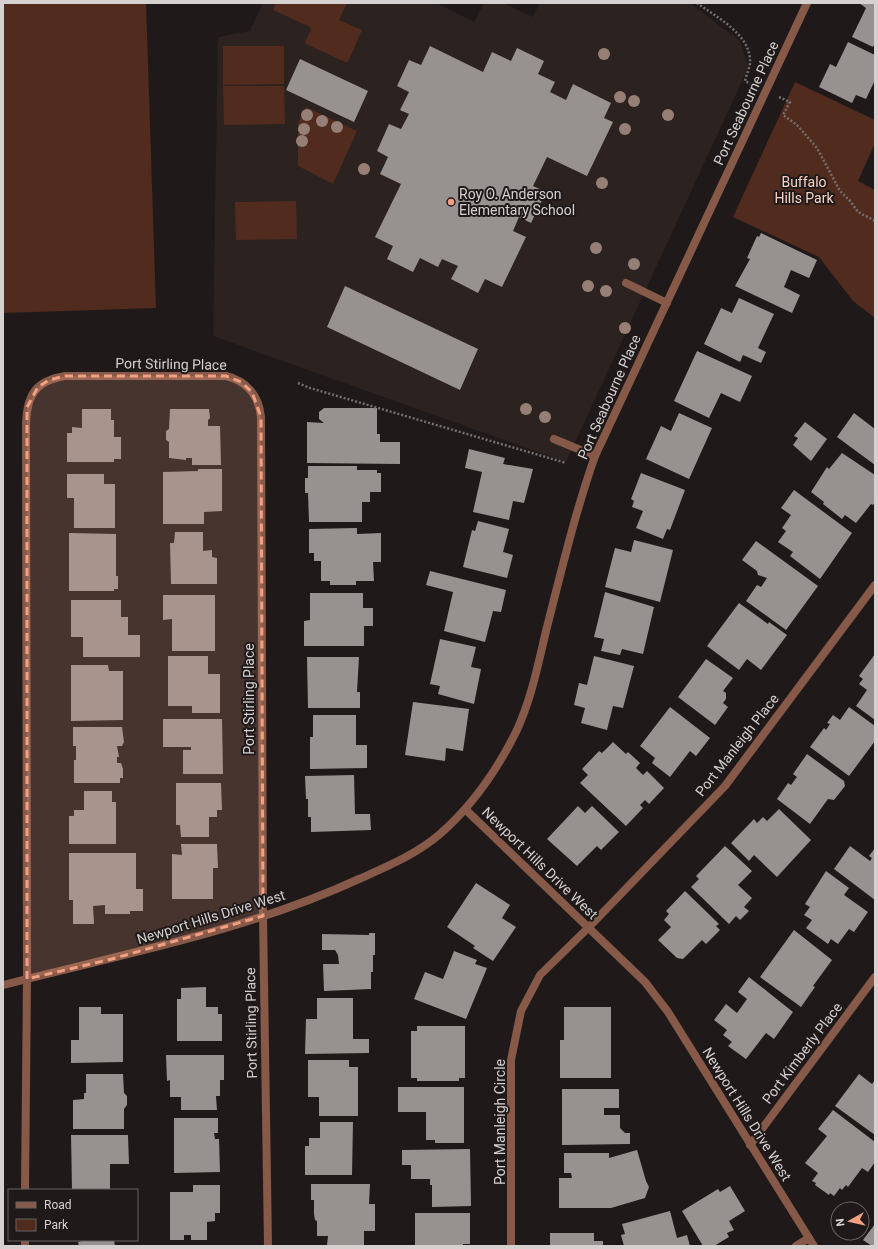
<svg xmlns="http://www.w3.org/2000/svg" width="878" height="1249" viewBox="0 0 878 1249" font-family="Roboto,sans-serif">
  <rect width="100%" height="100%" fill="#1f1a19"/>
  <!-- built -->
  <path fill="#2c221f" d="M263,3H436L474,22L484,3H503L533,17L539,4L542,3H690L740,41L748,68L566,462L213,336L218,37L250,31Z"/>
  <!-- green -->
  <path fill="#512b1d" d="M3,3H146L156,308L3,313Z
    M276,3H347L339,20L362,30L348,62H345L306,44L305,41L311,30L310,27L273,10Z
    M223,46H284V84L223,85Z
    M795,82L875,120V143L858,181L875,190V318L853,301L819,257L733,217Z
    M223,86H284L285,124L224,125Z
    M306,107L357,131L333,184L298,166V123Z
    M296,201L297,239L236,240L235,202Z"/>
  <!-- building -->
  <path fill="#979290" d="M859,3H875V43L873,47L852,37L866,8Z
    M848,42L875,55V80L866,99L856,95L852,103L819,87L830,64L836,67Z
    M430,46L483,72L492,52L511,61L517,48L544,61L538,74L555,82L550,92L566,100L573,84L611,103L604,118L613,122L587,176L547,157L533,186L546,192L531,223L519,217L513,231L526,237L502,287L485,279L478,293L451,279L458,266L442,259L438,267L420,258L413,272L387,259L393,246L375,237L401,184L380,174L388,157L377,151L389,124L401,129L409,114L400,110L409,92L397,86L409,60L421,65Z
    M300,59L368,91L354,122L286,90Z
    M761,233L817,260L809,278L791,270L784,287L800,295L792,313L735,286L750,259L747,258L757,236L759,237Z
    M345,286L478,349L460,390L327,327Z
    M739,298L774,314L758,348L766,352L761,363L743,355L740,362L704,344L721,308L732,313Z
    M697,351L752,376L740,402L721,393L709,418L674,401Z
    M324,408H377V434H380V442H400V464L307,463V422L324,423L319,419V412Z
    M82,409H111V420H114V437H121V459H114V462H67V433H72V427L82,428Z
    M170,409H209L210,418L208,420V426H220L221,465H192V458H186V460L169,458V442L166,440V431L169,429Z
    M679,413L712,428L689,479L646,459L661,426L671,431Z
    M854,413L875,429V465L837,437Z
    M805,422L827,439L811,461L793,445L798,438L794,436Z
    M469,449L505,458L503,464L533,469L524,503L513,501L509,520L473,512L482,472L465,468Z
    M842,453L875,475V502L873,505L871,504L856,523L845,515L842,519L823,504L824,502L811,492L827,467L829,469Z
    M308,466H357V470H377V473H381V492H370V502H362V522H309L308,493H305V478H308Z
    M198,469H222V511L204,512V524H163V472L198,471Z
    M641,473L685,490L670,530L667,529L663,539L636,528L643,511L632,507L634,501L631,499Z
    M67,474H104V484H115V528H74V498H67Z
    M794,490L852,533L820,579L790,556L793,552L778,542L786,531L782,528L791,515L781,508Z
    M478,521L509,529L503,552L513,555L507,578L463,567L472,530L475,531Z
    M357,528V534L381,533V562H373L374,581H356V585H330V581H321V561H314V553H309V529Z
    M175,532H203V551L212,550V557L217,558V584H171L170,543H174Z
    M69,533L116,534V576H118V589H114V591H69Z
    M634,540L673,550L660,602L605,587L615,548L631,552Z
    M756,541L818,586L786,630L746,601L757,585L761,587L767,578L758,575L757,571L742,560Z
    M430,571L506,590L501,612L493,611L485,642L444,631L453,592L426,585Z
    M605,592L654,607L643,654L622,649L620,655L601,651L604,639L594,637Z
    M310,593H363V608H373V626H364V646H304V621L310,620Z
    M163,595H215V651H172V619L163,620Z
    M71,600H121V617H128V635H140V657H83V637H71Z
    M739,603L768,624L769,622L787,635L761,670L747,659L739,670L707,646Z
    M440,639L476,647L471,667L481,669L474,704L438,694L440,686L430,684Z
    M875,654V720L856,706L867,690L859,684L863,679L859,676Z
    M168,656H208V674H220V713H192V706H168Z
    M594,656L634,666L623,708L613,706L607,730L581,723L585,708L574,705L579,683L587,685Z
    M307,657H359L357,692H360V708H308Z
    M706,659L733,678L723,691L726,693V699L723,703L728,707L715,725L678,697Z
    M71,665H108L109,671H123V720L71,721Z
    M413,702L469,709L463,751L446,748L445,761L405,755Z
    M670,707L710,738L696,756L690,751L670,777L652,763L655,758L640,746Z
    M849,707L875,726V741L849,776L810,747L824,728L826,730L830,724L827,723L833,715L840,720Z
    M313,715H356V745H367V768L310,769V737H313Z
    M163,719H222L223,774H183V750H191V747H163Z
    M73,727H122L124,742L122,746H117L119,757H117V763H121L123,769V778H120V783H74V760H76V746H73Z
    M613,742L626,754L628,752L640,763L636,768L643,775L647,771L664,788L649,804L645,800L640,805L643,808L626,826L580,783L588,775L582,769L599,751L602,753Z
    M807,754L844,781L845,786L834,800L828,799L810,824L777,799L788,783L791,785L797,777L793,774Z
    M354,775L355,814H370L371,830L311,832V817H308V799H306L305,776Z
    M176,783H221L222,810H217V817H209V837H181L180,825H176Z
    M84,791H112V802H116V844H69V816H74V810H84Z
    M578,806L585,813L592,806L619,832L601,850L597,846L577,866L547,839Z
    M779,809L811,840L777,877L754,855L749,861L731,843L754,819L757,823L763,817L767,821Z
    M181,844H217L218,868H213V899H172V854L182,855Z
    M725,846L752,871L738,885L752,898L744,907L749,911L740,920L736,916L729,924L691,887L699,879L696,876Z
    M850,846L870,861L872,858L869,856L875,848V900L834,869Z
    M69,853H136V889H143V911H130V914H105V905L93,906L94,924H73V900H69Z
    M826,871L849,888L844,895L868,912L854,932L849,929L838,944L831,939L828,944L806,928L812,920L804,915L810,907L805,904Z
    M476,883L510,905L502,918L516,927L493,961L473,948L475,946L447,927Z
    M685,891L719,924L716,926L720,930L706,944L702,940L683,959L677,958L658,940L671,927L664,920L669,914L666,911Z
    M794,930L832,960L813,986L815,987L801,1007L760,977Z
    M369,933H375V955H373V972H371V989L324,991L323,964H339L338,955L335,950H322V934L369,935Z
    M454,951L477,960L475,964L487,968L466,1019L414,999L425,972L443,979Z
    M749,977L793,1012L774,1039L766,1033L746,1059L728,1046L732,1042L723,1035L727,1030L714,1020L726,1004L737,1013L747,999L738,992Z
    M206,987V1007H218V1014H222V1041H177V999H181V988Z
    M317,998H353V1039H369V1053L305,1054L306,1019H317Z
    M79,1007H101V1014H123V1062L71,1063V1040H79Z
    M564,1007H611V1078H560V1040H564Z
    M417,1026H465V1078H459V1081H417V1078H411V1031H417Z
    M166,1055H224V1080H220V1096H216L217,1110H181V1097H170V1080L167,1081Z
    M308,1060H349V1067H358V1116H319V1097H308Z
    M86,1074H123L124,1093L127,1096V1105L124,1109V1129H73V1100L84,1099V1093H86Z
    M859,1074L872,1084L875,1080V1135L835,1106Z
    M398,1087H464V1143H435V1140H426V1112H398Z
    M562,1089H619V1108H604V1115H620V1128L625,1133H630V1144L562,1145Z
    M833,1110L875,1142V1162L868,1172L862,1168L848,1187L846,1185L842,1190L840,1188L834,1196L830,1193L829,1195L815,1185L816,1183L812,1181L818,1173L805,1163L827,1136L818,1129Z
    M174,1118H218V1133H214L215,1139H219L220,1172L174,1173Z
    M320,1122H353L352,1175H305V1146H309V1138H320Z
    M71,1135H128L129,1164H110V1190H72Z
    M470,1149L471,1206L432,1207V1185H430V1179H411V1165H402V1150Z
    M637,1150L646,1181L649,1187L645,1198L611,1208H559V1178H572L571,1173H564V1153H609V1158Z
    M311,1184H370L369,1204H375V1231H364V1245H327L328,1236H317V1221L315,1220L314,1214V1200H311Z
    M193,1185H220V1213H215V1221L207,1222V1240H191V1235H184V1240H170V1192H193Z
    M730,1186L745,1211L729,1221L734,1230L727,1233L729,1237L714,1246H703L682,1211L718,1189L720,1192Z
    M670,1211L677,1238L687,1235L690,1246H624L621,1235L625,1234L622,1224Z
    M415,1213H470V1244H463V1246H415Z
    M875,1224V1246H872L863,1240Z
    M550,1233H594V1241H603V1246H550Z
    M86,1240H114L115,1246H79L78,1242Z"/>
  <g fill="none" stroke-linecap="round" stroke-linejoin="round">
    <!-- path -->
    <path stroke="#74706f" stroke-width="2.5" stroke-dasharray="2 2" stroke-linecap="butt" d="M697,3C716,17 749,33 750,60C751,66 746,75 745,81L753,85
      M779,97L790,102L783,115L797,125L817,148L840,191L850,201L858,212L875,221
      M298,383L310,388L566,463"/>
    <!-- service -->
    <path stroke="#865948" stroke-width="8" d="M626,283L667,303
      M554,439L595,456"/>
    <!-- minor -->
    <path stroke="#865948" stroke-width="8" d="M750,1145L875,977
      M25,1190L27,979L26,428C26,398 33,381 65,376H226C247,381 259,396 261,417L263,916L268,1246
      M25,1246V1240
      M511,1246V1060L521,1011L540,975L589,927L725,786L875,585
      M796,1246L809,1238"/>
    <!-- tertiary -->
    <path stroke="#865948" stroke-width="8" d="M465,809L645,982L668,1012L814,1246
      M3,985C123,954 246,931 359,879C386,867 417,854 440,834C472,806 497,770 516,732C531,700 538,665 546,631C561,572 575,513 595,456L807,3"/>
  </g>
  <!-- trees -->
  <g fill="#967f77">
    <circle cx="604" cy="54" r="6"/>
    <circle cx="620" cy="97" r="6"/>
    <circle cx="634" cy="101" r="6"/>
    <circle cx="307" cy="115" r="6"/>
    <circle cx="668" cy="115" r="6"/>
    <circle cx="322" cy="121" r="6"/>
    <circle cx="337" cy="127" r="6"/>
    <circle cx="304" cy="129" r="6"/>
    <circle cx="625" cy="129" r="6"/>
    <circle cx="302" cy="141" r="6"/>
    <circle cx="364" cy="169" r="6"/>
    <circle cx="602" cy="183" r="6"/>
    <circle cx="596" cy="248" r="6"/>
    <circle cx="634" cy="264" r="6"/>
    <circle cx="588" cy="286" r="6"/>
    <circle cx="606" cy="291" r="6"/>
    <circle cx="625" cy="328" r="6"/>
    <circle cx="526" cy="409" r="6"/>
    <circle cx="545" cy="417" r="6"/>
  </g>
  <!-- marked area -->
  <path fill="#f2a081" fill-opacity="0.2" stroke="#f2a081" stroke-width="3" stroke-dasharray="8 5" stroke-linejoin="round" d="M65,376H226L241,382L252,392L261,417L263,916L112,959L27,979V407L38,387L49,380Z"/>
  <!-- markers -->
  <circle fill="#f2a081" stroke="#1f1a19" stroke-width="1.5" cx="451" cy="202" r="4"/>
  <g text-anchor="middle" stroke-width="4" stroke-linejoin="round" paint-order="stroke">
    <!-- street labels -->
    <g font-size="14" fill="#d4d1d0" stroke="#1f1a19">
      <text transform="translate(746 103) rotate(-65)" y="5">Port Seabourne Place</text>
      <text transform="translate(171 364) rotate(1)" y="5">Port Stirling Place</text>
      <text transform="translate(609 397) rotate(-66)" y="5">Port Seabourne Place</text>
      <text transform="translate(249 699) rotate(-90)" y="5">Port Stirling Place</text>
      <text transform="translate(737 745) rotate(-52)" y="5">Port Manleigh Place</text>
      <text transform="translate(540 863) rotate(44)" y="5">Newport Hills Drive West</text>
      <text transform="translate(211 917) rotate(-17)" y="5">Newport Hills Drive West</text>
      <text transform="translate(251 1023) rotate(-91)" y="5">Port Stirling Place</text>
      <text transform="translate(802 1053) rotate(-53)" y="5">Port Kimberly Place</text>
      <text transform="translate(747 1114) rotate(58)" y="5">Newport Hills Drive West</text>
      <text transform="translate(500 1122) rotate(-90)" y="5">Port Manleigh Circle</text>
    </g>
    <!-- park labels -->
    <g font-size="14" fill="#f8d2c4" stroke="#1f1a19">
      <text x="804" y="187">Buffalo<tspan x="804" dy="16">Hills Park</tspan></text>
    </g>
    <!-- poi labels -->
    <g font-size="14" fill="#d4d1d0" stroke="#1f1a19" text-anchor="start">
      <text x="459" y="199">Roy O. Anderson<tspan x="459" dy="16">Elementary School</tspan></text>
    </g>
  </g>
  <!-- border -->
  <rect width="878" height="1249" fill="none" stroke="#d4d1d0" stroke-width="8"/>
  <!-- legend -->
  <rect x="8" y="1189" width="130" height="52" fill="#1f1a19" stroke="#676362"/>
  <rect x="16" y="1202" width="20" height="6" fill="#865948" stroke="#676362"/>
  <text x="44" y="1209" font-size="12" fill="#d4d1d0">Road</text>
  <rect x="16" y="1219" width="20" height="12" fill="#512b1d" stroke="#676362"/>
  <text x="44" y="1229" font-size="12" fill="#d4d1d0">Park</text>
  <!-- north arrow -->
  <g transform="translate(850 1221) rotate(262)"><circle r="19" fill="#1f1a19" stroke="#676362"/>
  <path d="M0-3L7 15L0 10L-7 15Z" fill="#f2a081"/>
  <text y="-6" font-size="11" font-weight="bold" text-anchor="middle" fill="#d4d1d0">N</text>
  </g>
</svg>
